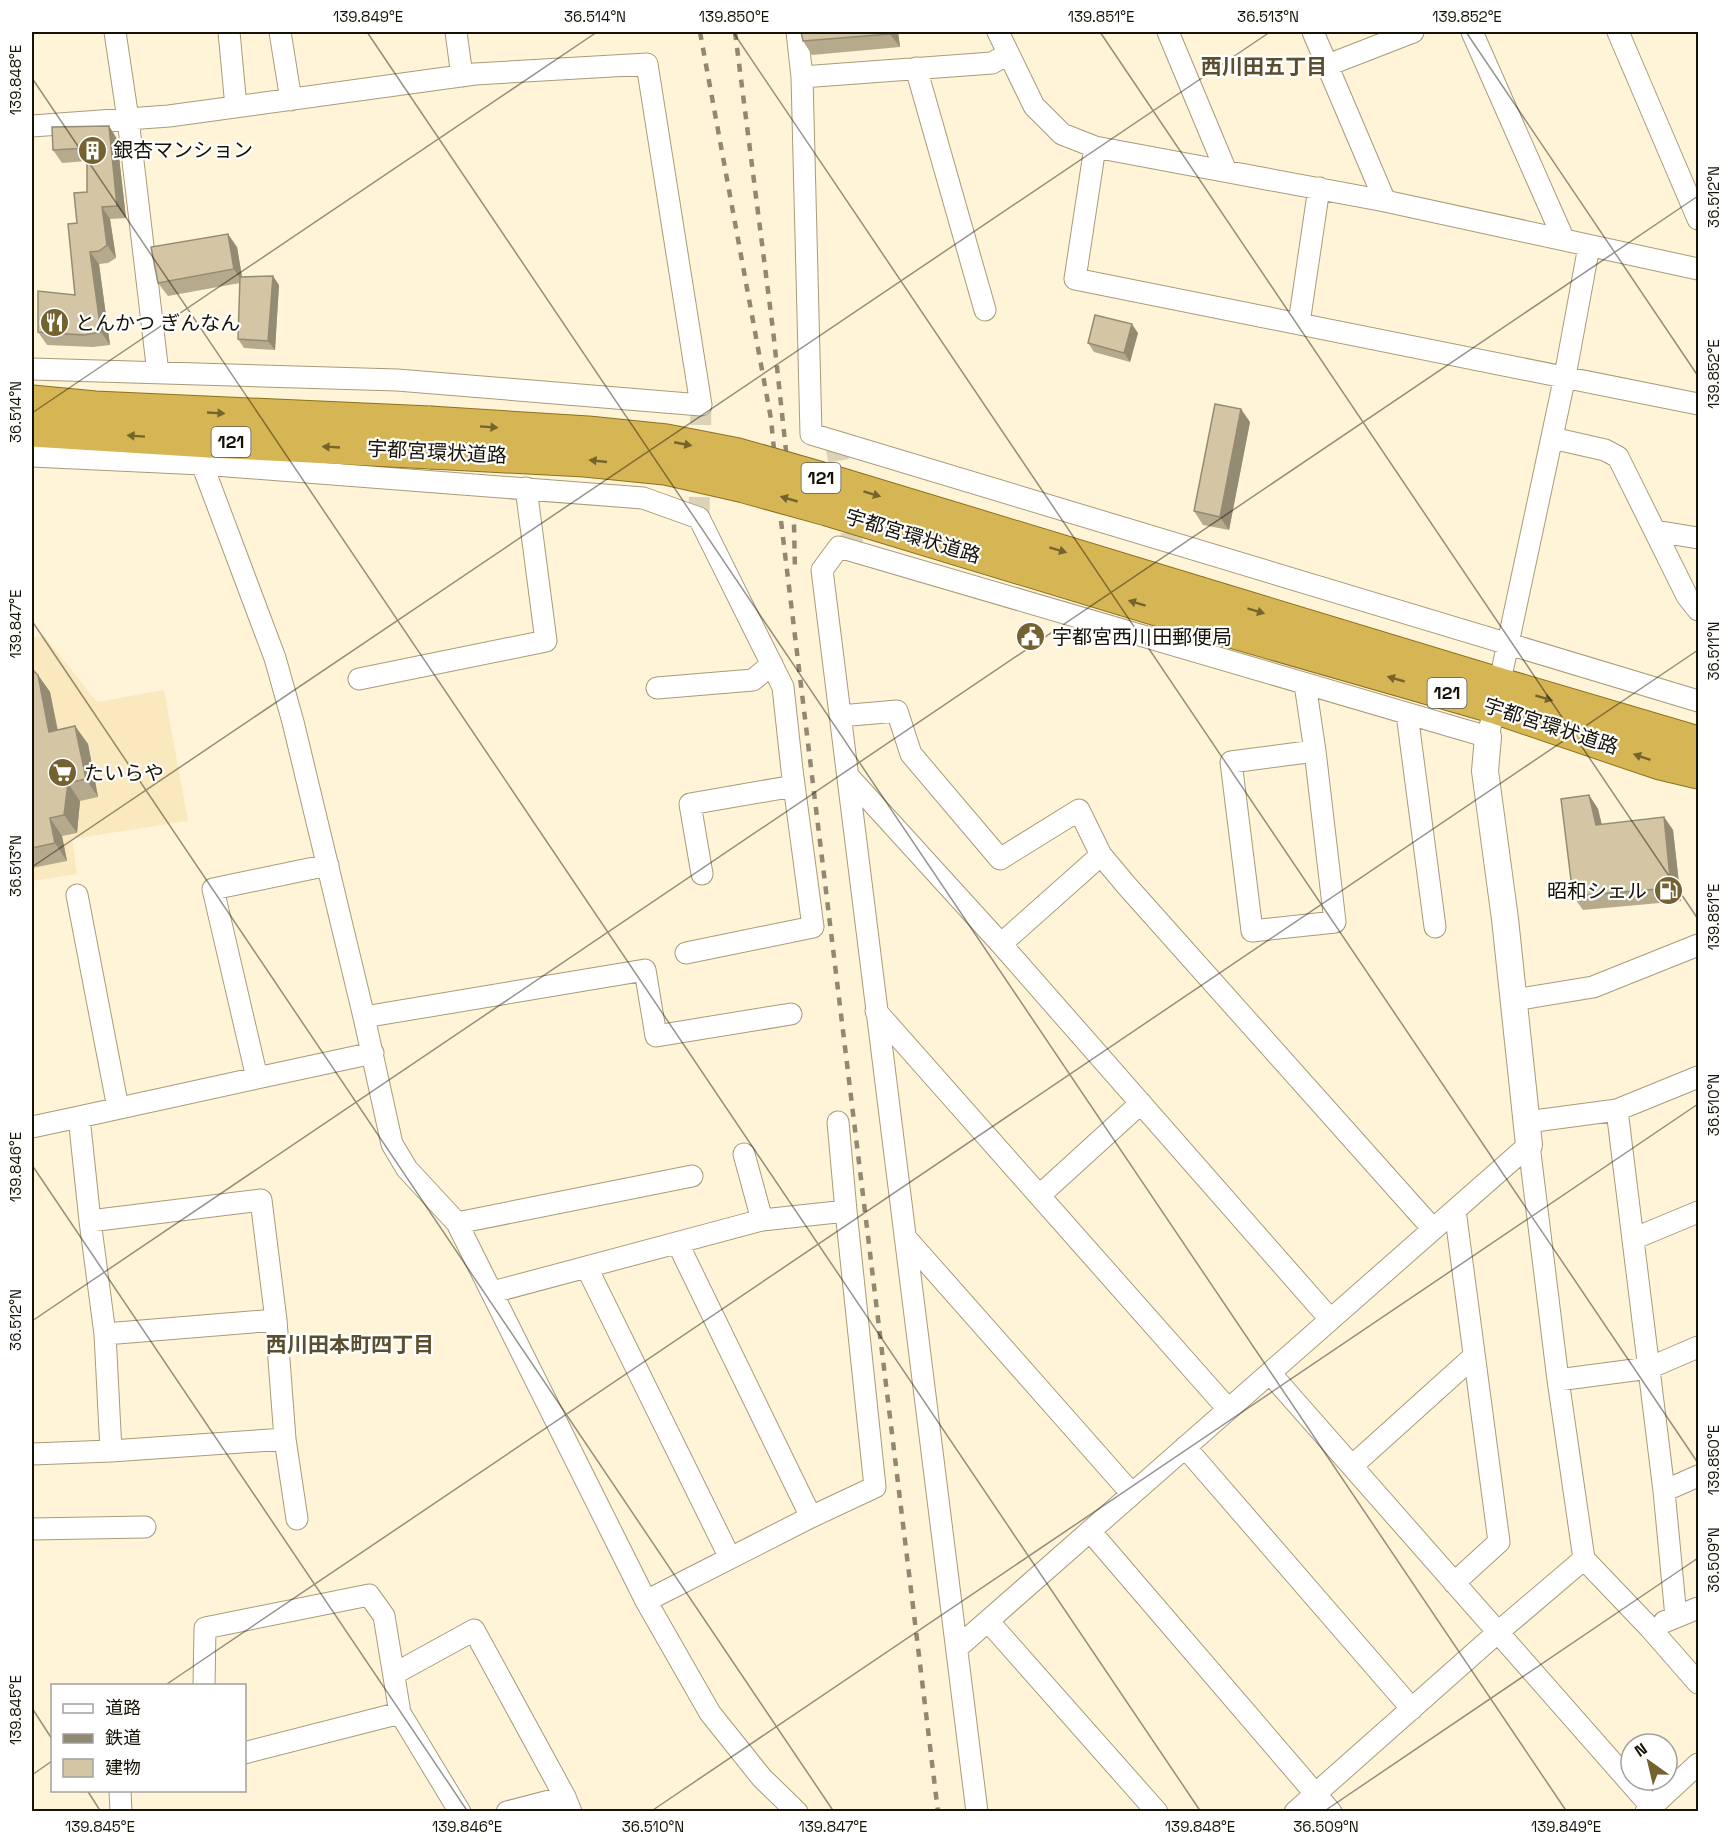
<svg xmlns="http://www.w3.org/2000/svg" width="1730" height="1843" viewBox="0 0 1730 1843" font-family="'Space Grotesk','Noto Sans JP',sans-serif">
  <rect width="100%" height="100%" fill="#fff4d7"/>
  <!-- built -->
  <path fill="#fae9be" d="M44,636L97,702L164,690L188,821L72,839L77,874L32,881V638Z"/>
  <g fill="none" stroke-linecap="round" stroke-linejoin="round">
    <!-- minor-tunnel -->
    <path stroke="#dcd2b8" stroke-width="21" stroke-dasharray="21 10" stroke-linecap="butt" d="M835,440L854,551
      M699,518L701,405"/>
    <defs>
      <path id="minor" d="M115,32L128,119L158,373
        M229,32L236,107
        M280,32L291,100
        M456,32L462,76
        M797,32L802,77L811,434L1698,701
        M998,32L1034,106L1062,134L1095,147L1385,201L1698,269
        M1168,32L1226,171
        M1313,32L1385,201
        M1472,32L1564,240
        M1618,32L1698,219
        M1328,65L1413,32
        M916,68L985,310
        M802,77L992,63L1008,54
        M32,126L169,116L475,74L647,64L701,405L397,380L32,369
        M1095,147L1075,279L1698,404
        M1299,323L1319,188
        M1552,438L1605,450L1618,457L1687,596L1698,610
        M32,456L202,464L643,498L699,518L783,687L792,770L813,927L686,953
        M202,464L275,658L293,722L364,1017L392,1144L407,1169L457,1223L646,1601L710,1713L762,1778L797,1812
        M1655,531L1698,538
        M359,679L546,641L526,488
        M1305,684L1315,751L1335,922L1252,931L1231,762L1315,751
        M657,688L753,680L772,664
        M1407,714L1435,927
        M840,716L897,711L911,754L1000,859L1079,810L1101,855L1127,886L1433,1229
        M849,777L1001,944L1330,1319
        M702,874L690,804L794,786
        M77,895L118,1108
        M1001,944L1101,855
        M1514,1000L1593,987L1698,945
        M876,1011L1228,1409
        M364,1017L645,970L656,1036L791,1014
        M257,1078L373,1053
        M1617,1110L1664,1491L1676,1617
        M838,1122L846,1211
        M1527,1122L1617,1110L1698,1077
        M32,1127L79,1117
        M1529,1145L1558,1380L1584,1559L1650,1628L1698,1683
        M744,1154L762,1220
        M1040,1195L1141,1103
        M90,1221L79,1117L257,1078L213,889L328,865
        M457,1223L692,1176
        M905,1237L1132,1494
        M1633,1239L1698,1212
        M678,1244L811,1517
        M587,1268L730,1558
        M493,1292L762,1220L846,1211L875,1487L811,1517L646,1601
        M105,1334L276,1320
        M1270,1373L1656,1812
        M1558,1380L1649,1368L1698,1347
        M285,1439L297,1519
        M1185,1447L1412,1709
        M32,1454L111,1451L285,1439L276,1320L261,1200L90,1221L105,1334L111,1451
        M1352,1466L1473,1357
        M1664,1491L1698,1476
        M32,1529L145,1527
        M1090,1531L1331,1812
        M1454,1583L1499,1542L1455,1210
        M988,1621L1157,1812
        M1664,1622L1698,1608
        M957,1648L1529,1145
        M394,1674L474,1630L565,1797L571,1812
        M204,1686L205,1628L369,1595L384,1616L400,1713L244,1753
        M400,1713L460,1812
        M120,1790L121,1812
        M507,1812L565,1797
        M977,1812L822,570L839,547L1488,737L1565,376L1589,246
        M1295,1812L1497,1633L1584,1559
        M1646,1812L1698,1764"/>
      <path id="tertiary" d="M1488,737L1485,771L1505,919L1529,1145"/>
      <path id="trunk" d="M32,402L95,408L430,423
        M32,430L209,441L431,452
        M1201,594L1501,685L1698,743
        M1193,620L1495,707L1660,763L1698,772"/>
    </defs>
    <!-- minor casing -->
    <use href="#minor" stroke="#a89b7a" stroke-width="23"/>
    <!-- tertiary casing -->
    <use href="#tertiary" stroke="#a89b7a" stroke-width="28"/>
    <!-- trunk casing -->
    <use href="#trunk" stroke="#8c711d" stroke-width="35"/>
    <!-- minor -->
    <use href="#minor" stroke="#fff" stroke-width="21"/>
    <!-- tertiary -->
    <use href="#tertiary" stroke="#fff" stroke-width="26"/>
    <!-- trunk -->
    <use href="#trunk" stroke="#d6b654" stroke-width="33"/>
    <!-- rail -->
    <path stroke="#908873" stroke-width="4.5" stroke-dasharray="8 8" stroke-linecap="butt" d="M700,32L771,419L781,521L938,1812
      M735,32L773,330L794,525L795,571"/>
    <defs>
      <path id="trunk-bridge" d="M430,423L588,433L666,441L738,455L819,478L1201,594
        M431,452L585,460L665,468L744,486L827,509L1193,620"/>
    </defs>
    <!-- trunk-bridge casing -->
    <use href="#trunk-bridge" stroke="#8c711d" stroke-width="35" stroke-linecap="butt"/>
    <!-- trunk-bridge -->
    <use href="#trunk-bridge" stroke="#d6b654" stroke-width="33"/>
  </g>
  <!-- wall -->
  <path fill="#b6aa8d" d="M801,32H898L900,47L812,55L803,41Z
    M109,126L117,139L126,218L110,219L116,258L108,263L99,264L110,345L93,347L47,345L38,332L75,295L77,223L87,192V161L62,163L53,150Z
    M237,247L242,277L279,285L275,350L244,348L238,339L240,283L168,296L158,283Z
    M1138,333L1130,362L1094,352L1088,343Z
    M1250,422L1229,530L1203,525L1194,511Z
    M32,669L38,675L50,692L58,730L75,726L88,744L98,797L80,801L77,833L62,836L67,861L32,868Z
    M1589,795L1598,809L1602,825L1664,817L1673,830L1681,901L1583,910L1573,896Z"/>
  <!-- shaded-wall -->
  <path fill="#948b73" d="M890,32H898L900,47L890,34Z
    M109,126L117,139L126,218L117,206Z
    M102,207L110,219L116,258L107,245Z
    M228,234L237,247L243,283L234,269Z
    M90,252L99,264L110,345L101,332Z
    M273,276L279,285L275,350L268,341Z
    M1132,324L1138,333L1130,362L1124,353Z
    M1241,409L1250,422L1229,530L1220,517Z
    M38,675L50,692L61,749L49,732Z
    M75,726L88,744L98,797L86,779Z
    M68,783L80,801L77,833L64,815Z
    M1589,795L1598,809L1605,839L1596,825Z
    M1664,817L1673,830L1681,901L1671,888Z
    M50,818L62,836L67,861L55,843Z"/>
  <!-- building -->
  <path fill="#d4c6a4" stroke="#948b73" stroke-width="1.5" d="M801,32H890V34L803,41Z
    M109,126L117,206L102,207L107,245L99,251L90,252L101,332L84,335L38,332V291L75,295L68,224L77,223L74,193L87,192V148L53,150L52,127Z
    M228,234L234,269L158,283L151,247Z
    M273,276L268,341L238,339L240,277Z
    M1095,315L1132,324L1124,353L1088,343Z
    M1215,404L1241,409L1220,517L1194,511Z
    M32,669L38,675L49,732L75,726L86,779L68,783L64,815L50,818L55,843L32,848Z
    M1589,795L1596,825L1664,817L1671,888L1573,896L1561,799Z"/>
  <!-- one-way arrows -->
  <defs><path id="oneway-solid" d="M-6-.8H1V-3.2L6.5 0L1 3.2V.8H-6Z" transform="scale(1.5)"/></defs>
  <g fill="#76642d">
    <use href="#oneway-solid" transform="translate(216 413) rotate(3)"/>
    <use href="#oneway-solid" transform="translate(489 427) rotate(4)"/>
    <use href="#oneway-solid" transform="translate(136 436) rotate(-176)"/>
    <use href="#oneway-solid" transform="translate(683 444) rotate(11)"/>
    <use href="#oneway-solid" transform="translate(331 447) rotate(-177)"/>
    <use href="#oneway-solid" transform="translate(598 461) rotate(-174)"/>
    <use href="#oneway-solid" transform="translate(872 494) rotate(17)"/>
    <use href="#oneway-solid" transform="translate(789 499) rotate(-164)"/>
    <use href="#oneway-solid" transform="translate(1058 550) rotate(17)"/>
    <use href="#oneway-solid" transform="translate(1137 603) rotate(-163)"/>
    <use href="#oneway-solid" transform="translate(1256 611) rotate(17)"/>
    <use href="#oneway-solid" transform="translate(1396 679) rotate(-164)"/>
    <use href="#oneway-solid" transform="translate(1544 698) rotate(16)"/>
    <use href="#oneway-solid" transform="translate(1642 757) rotate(-161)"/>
  </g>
  <!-- ticks -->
  <path fill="none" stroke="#161206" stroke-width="1.5" stroke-opacity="0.45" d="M367,32L1567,1812M733,32L1698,1463M1100,32L1698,919M1466,32L1698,376M32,78L1201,1812M32,413L597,32M32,621L834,1812M32,867L1270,32M32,1165L468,1812M32,1321L1698,196M164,1686L1698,650M32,1708L52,1739M32,1775L52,1761M87,1790L101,1812M650,1812L1698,1104M1323,1812L1698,1558"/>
  <!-- icons -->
  <defs>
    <symbol id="building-disc" viewBox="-11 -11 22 22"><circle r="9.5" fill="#756231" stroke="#fff"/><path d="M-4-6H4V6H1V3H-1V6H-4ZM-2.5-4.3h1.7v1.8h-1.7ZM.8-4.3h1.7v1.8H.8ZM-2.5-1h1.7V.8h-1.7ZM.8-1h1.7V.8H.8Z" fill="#fff"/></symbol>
    <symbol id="restaurant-disc" viewBox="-11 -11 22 22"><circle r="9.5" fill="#756231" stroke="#fff"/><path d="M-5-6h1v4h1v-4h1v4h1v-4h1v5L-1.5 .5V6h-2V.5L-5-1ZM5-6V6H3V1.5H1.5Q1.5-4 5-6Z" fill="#fff"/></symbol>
    <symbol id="civic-disc" viewBox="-11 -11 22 22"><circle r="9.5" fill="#756231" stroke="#fff"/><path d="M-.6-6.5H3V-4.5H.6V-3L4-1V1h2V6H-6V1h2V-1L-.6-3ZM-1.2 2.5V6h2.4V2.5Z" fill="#fff"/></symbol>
    <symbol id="supermarket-disc" viewBox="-11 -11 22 22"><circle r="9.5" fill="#756231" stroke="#fff"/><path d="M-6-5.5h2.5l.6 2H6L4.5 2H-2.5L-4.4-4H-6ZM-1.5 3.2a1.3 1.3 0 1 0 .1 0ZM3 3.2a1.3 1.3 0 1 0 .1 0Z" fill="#fff"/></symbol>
    <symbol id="fuel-disc" viewBox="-11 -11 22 22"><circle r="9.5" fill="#756231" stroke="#fff"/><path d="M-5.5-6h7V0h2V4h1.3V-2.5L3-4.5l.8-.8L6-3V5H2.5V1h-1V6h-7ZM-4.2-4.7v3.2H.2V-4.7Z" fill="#fff"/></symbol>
  </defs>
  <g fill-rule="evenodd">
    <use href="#building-disc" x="76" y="134" width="33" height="33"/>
    <use href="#restaurant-disc" x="38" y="306" width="33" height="33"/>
    <use href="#civic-disc" x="1014" y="620" width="33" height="33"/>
    <use href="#supermarket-disc" x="46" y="756" width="33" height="33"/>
    <use href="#fuel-disc" x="1652" y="874" width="33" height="33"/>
  </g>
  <g text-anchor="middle" stroke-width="4.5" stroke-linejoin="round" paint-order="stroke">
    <!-- shield labels -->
    <g fill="#fff" stroke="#5c5951" stroke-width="1.5">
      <rect x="211.5" y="427" width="39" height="30" rx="4.5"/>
      <rect x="801.5" y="463" width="39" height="30" rx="4.5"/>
      <rect x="1427.5" y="678" width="39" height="30" rx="4.5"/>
    </g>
    <g font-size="18" font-weight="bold" fill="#161206">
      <text x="231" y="448">121</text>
      <text x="821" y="484">121</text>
      <text x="1447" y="699">121</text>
    </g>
    <!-- poi labels -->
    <g font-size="20" fill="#161206" stroke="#fff" text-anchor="start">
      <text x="113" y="157">銀杏マンション</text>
      <text x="75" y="330">とんかつ ぎんなん</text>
      <text x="1052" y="644">宇都宮西川田郵便局</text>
      <text x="84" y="780">たいらや</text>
      <text x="1647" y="898" text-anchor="end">昭和シェル</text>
    </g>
    <!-- street labels -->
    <g font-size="20" fill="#161206" stroke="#fff">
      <text transform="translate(437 452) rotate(3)" y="7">宇都宮環状道路</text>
      <text transform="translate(913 536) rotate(17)" y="7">宇都宮環状道路</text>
      <text transform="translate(1551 726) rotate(18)" y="7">宇都宮環状道路</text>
    </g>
    <!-- neighbourhood labels -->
    <g font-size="21" font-weight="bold" fill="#5a4e2f" stroke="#fff">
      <text x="1264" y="74">西川田五丁目</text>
      <text x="350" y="1352">西川田本町四丁目</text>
    </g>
  </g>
  <!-- border -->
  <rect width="1730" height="1843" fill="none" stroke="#ffffff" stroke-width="66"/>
  <!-- legend -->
  <rect x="51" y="1684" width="195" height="108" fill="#ffffff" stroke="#a2a09b" stroke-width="1.5"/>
  <rect x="63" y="1704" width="30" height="9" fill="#ffffff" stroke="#a2a09b" stroke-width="1.5"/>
  <text x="105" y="1714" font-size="18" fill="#161206">道路</text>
  <rect x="63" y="1734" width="30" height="9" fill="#908873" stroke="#a2a09b" stroke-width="1.5"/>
  <text x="105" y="1744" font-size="18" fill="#161206">鉄道</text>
  <rect x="63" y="1759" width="30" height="18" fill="#d4c6a4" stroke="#a2a09b" stroke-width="1.5"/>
  <text x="105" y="1774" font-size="18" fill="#161206">建物</text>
  <!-- north arrow -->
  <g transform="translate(1649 1762) rotate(326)"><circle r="28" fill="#ffffff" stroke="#a2a09b" stroke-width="1.5"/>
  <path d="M0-4.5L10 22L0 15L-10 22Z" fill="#756231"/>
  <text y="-9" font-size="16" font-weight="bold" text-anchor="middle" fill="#161206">N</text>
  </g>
  <rect x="33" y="33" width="1664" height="1777" fill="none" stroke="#161206" stroke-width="2"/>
  <g font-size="15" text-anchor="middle" fill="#161206">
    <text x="368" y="22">139.849°E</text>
    <text x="595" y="22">36.514°N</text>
    <text x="734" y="22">139.850°E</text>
    <text x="1101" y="22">139.851°E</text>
    <text x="1268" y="22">36.513°N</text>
    <text x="1467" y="22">139.852°E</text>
    <text transform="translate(16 80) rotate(-90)" y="5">139.848°E</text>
    <text transform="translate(1714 197) rotate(-90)" y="5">36.512°N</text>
    <text transform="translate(1714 374) rotate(-90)" y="5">139.852°E</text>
    <text transform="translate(16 412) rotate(-90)" y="5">36.514°N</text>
    <text transform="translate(16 624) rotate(-90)" y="5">139.847°E</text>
    <text transform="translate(1714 651) rotate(-90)" y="5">36.511°N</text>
    <text transform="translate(16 866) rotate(-90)" y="5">36.513°N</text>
    <text transform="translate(1714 917) rotate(-90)" y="5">139.851°E</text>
    <text transform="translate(1714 1105) rotate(-90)" y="5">36.510°N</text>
    <text transform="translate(16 1167) rotate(-90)" y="5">139.846°E</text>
    <text transform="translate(16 1320) rotate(-90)" y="5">36.512°N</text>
    <text transform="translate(1714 1460) rotate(-90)" y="5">139.850°E</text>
    <text transform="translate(1714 1560) rotate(-90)" y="5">36.509°N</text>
    <text transform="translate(16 1710) rotate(-90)" y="5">139.845°E</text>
    <text x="100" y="1832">139.845°E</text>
    <text x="467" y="1832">139.846°E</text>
    <text x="653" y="1832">36.510°N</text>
    <text x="833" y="1832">139.847°E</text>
    <text x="1200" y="1832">139.848°E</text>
    <text x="1326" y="1832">36.509°N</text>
    <text x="1566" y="1832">139.849°E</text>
  </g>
</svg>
